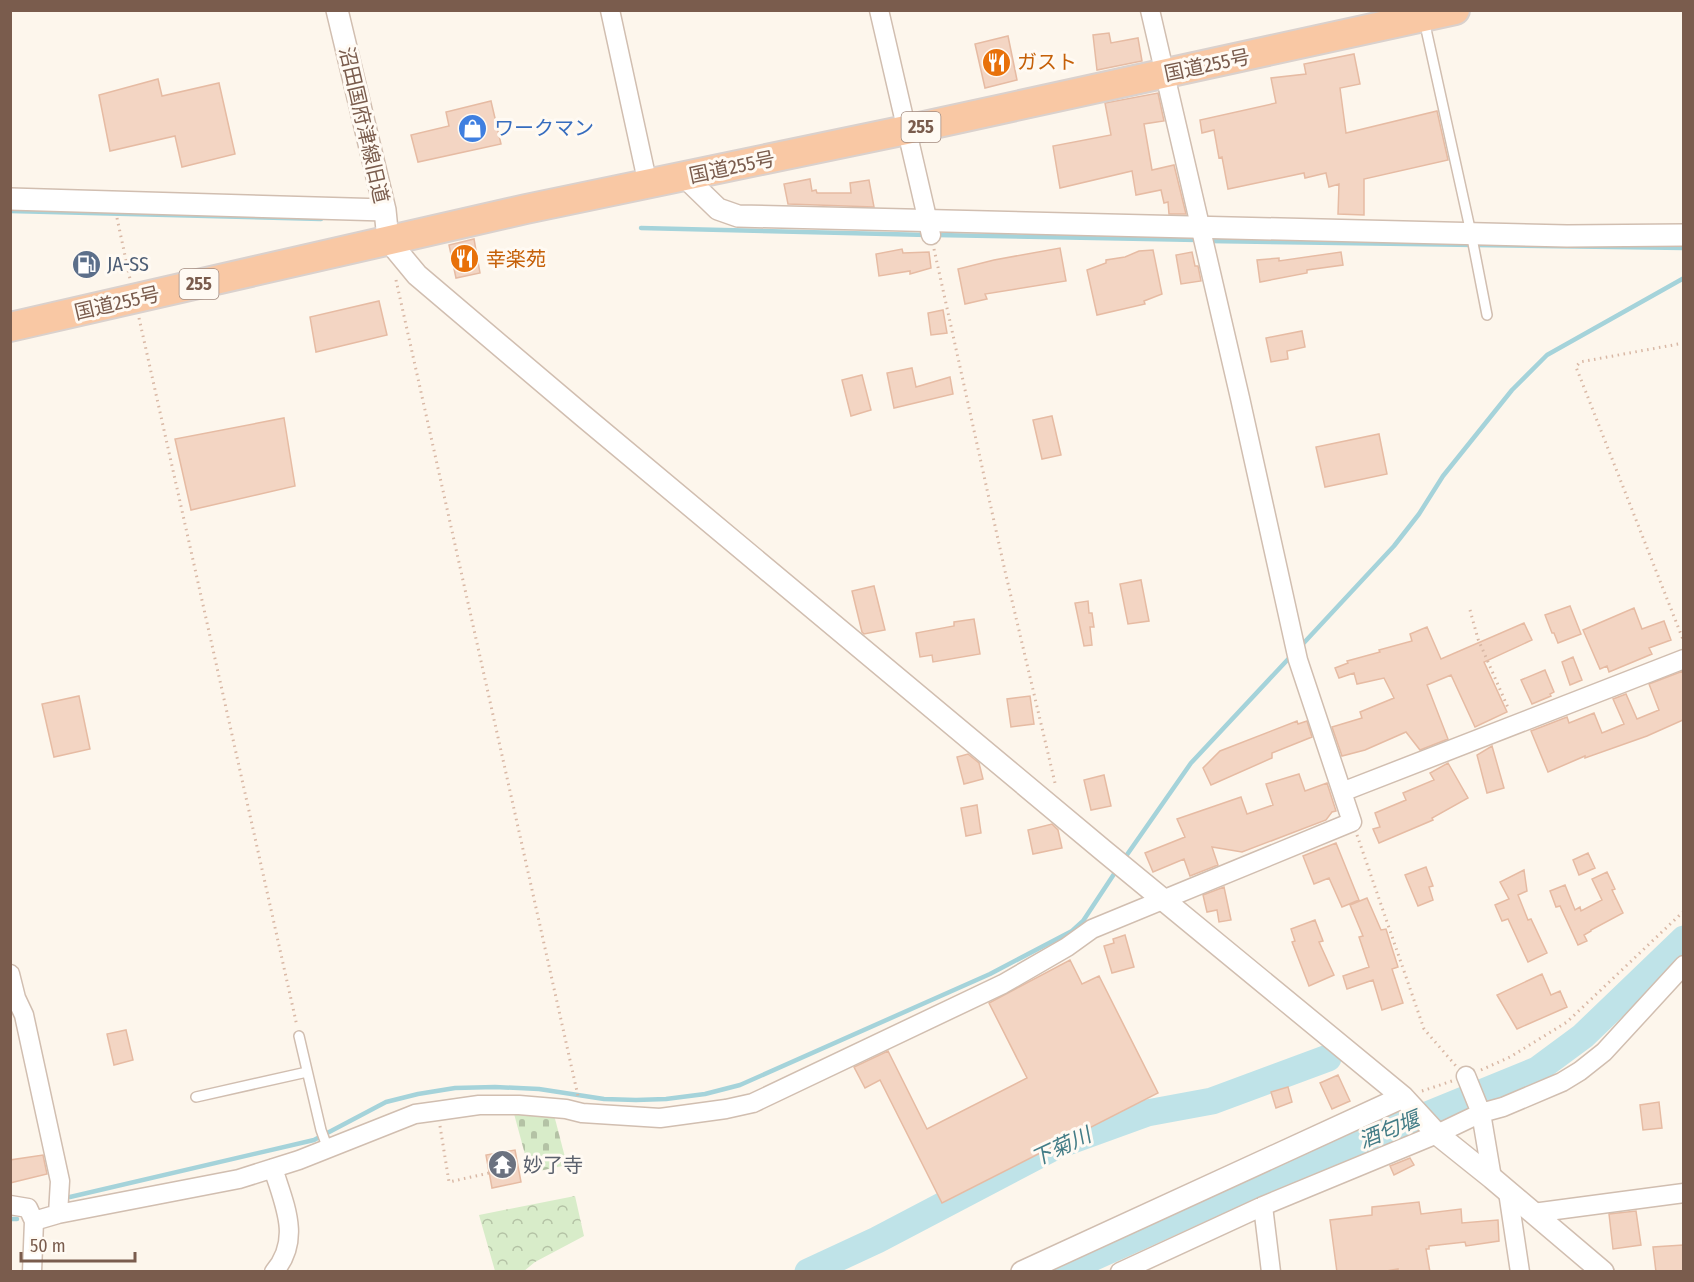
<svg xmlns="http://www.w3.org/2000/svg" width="1694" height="1282" viewBox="0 0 1694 1282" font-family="'Fira Sans Condensed','Noto Sans JP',sans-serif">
  <defs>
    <pattern id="forest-crowns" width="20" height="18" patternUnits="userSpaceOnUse" patternTransform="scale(1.5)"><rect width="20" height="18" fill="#d8ecc9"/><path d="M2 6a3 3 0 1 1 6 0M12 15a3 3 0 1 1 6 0" fill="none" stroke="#b4c2a5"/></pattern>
    <pattern id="cemetery-stones" width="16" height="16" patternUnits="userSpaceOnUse" patternTransform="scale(1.5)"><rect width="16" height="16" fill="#d8ecc9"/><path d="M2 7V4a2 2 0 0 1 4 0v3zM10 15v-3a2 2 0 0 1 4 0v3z" fill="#b4c2a5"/></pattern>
  </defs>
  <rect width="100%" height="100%" fill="#fdf6ec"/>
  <!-- forest -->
  <path fill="url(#forest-crowns)" d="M575,1196L584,1236L535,1262L524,1271H495L479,1215Z"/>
  <!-- cemetery -->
  <path fill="url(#cemetery-stones)" d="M513,1110L553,1111L567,1165L530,1173Z"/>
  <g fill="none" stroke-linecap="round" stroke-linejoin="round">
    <!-- stream -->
    <path stroke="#a5d3da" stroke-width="4.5" d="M10,211L321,219
      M641,228L928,235
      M936,235L1198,240
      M1209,241L1684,248
      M1300,647L1394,546L1419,514L1443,476L1512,390L1547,355L1684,278
      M1124,859L1191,763L1292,655
      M70,1197L314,1140L386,1102L418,1094L455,1088L495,1087L539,1089L604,1099L636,1100L666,1099L705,1094L740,1085L990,974L1072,931L1083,921L1118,868
      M10,1219H17"/>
    <!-- river -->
    <path stroke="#bfe3e8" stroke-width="27" d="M808,1272L877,1240L1056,1146L1147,1113L1212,1101L1328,1058
      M1061,1272L1236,1193L1537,1070L1583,1036L1684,939"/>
  </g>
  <!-- building -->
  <path fill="#f3d5c3" stroke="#e6bba3" stroke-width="1.5" d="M1109,33L1111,43L1138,38L1142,61L1097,70L1093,35Z
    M1008,36L1017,80L985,88L975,44Z
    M1354,54L1360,84L1340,88L1346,133L1437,111L1448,160L1364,179V215L1338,214L1339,184L1329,187L1326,173L1305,178L1304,173L1228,189L1222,157L1219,158L1214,130L1202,133L1200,120L1276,103L1271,78L1306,74L1304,64Z
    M158,79L162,96L219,83L235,154L182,167L175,136L110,151L99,95Z
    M1158,93L1164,121L1144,124L1152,170L1174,165L1186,214H1169L1168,202L1164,203L1161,190L1136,195L1132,171L1060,188L1053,146L1111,135L1105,103Z
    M491,101L501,144L418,162L411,135L449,126L446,112Z
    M810,179L812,191L816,190L817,193H851L850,183L869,180L874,207L788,204L784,184Z
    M474,239L480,273L456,278L449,245Z
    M1060,248L1066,281L985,294L987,299L965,304L958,269L994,260Z
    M902,249L903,253L929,252L931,268L910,274V271L879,276L876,254Z
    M1153,250L1162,294L1144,301L1145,304L1097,315L1087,270L1106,263V260L1125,257L1139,251Z
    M1192,252L1195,266H1198L1201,281L1181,284L1176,255Z
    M1341,252L1343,265L1307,270V273L1260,282L1257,260L1279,258V261Z
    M379,301L387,335L316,352L310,317Z
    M943,310L947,333L931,335L928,313Z
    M1302,331L1305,347L1287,351L1288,359L1271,362L1266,338Z
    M912,368L916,387L950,377L953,394L894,408L887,373Z
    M862,375L871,410L851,416L842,380Z
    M1052,416L1061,455L1042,459L1033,420Z
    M284,418L295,486L191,510L175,439Z
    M1379,434L1387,474L1325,487L1316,447Z
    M1141,580L1149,621L1128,624L1120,584Z
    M874,586L885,630L864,634L862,632L852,591Z
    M1088,601L1089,613H1092L1094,627H1090L1092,645L1084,646L1075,603Z
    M1570,606L1581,634L1558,643L1554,633H1552L1545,615Z
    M1634,608L1642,629L1664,621L1671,640L1649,648L1652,654L1609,672L1607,666L1600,669L1583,630Z
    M974,619L980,654L933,662L932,655L920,657L916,633L954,626V622Z
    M1524,623L1532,640L1484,662L1507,712L1475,727L1451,675L1427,685L1448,739L1420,750L1406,732L1365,750L1342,756L1332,727L1362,718L1360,712L1394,698L1384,678L1357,684L1354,673L1339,678L1335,668L1348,663L1347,661L1380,652L1379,650L1412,641L1410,634L1427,627L1441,659Z
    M1573,657L1582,680L1570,685L1562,662Z
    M1545,670L1554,692L1550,694L1551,696L1532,704L1521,680Z
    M1683,671V720L1647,736L1585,758V756L1548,772L1531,731L1567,717L1569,723L1594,713L1602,733L1624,724L1613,699L1626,694L1637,719L1659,710L1649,684Z
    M79,696L90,749L54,757L42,704Z
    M1030,696L1034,724L1011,727L1007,699Z
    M1297,721L1298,724L1307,721L1312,737L1272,753V758L1211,785L1203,768L1220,751Z
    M1492,746L1504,788L1487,793L1477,755Z
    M968,754L979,763L983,779L964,784L957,757Z
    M1448,763L1468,798L1432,818L1433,820L1379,843L1373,829L1380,827L1375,813L1406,800L1403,793L1434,780L1430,773Z
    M1299,774L1305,791L1327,783L1336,811L1332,812L1326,820L1242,852L1212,847L1218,865L1190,876L1184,859L1153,872L1145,853L1185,837L1177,819L1241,797L1247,814L1273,805L1266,784Z
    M1104,775L1111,806L1091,810L1084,780Z
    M977,805L981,833L966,836L961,808Z
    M1052,824L1058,830L1062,848L1033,854L1028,830Z
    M1336,843L1359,900L1342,907L1329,878L1314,884L1303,856Z
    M1588,853L1595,868L1579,875L1573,860Z
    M1426,867L1433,886L1429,887L1433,900L1418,906L1405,875Z
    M1524,870L1527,891L1518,895L1528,920L1531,919L1547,953L1528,962L1508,919L1502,921L1495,905L1509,899L1500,882Z
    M1607,872L1615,889L1612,890L1623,913L1591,930V931L1584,935L1587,941L1578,945L1560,906L1556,907L1550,891L1565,885L1575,910L1580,907L1581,911L1602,900L1592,879Z
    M1224,887L1231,920L1219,922L1217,910L1207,912L1203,895Z
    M1367,898L1381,930L1386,929L1398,967L1392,969L1403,1003L1382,1010L1373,980L1347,989L1343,976L1369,967L1359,937L1363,936L1350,905Z
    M1315,920L1323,941L1319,942L1334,975L1309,986L1292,942L1295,941L1291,929Z
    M1125,935L1134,967L1112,973L1104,946L1114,943L1113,939Z
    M1070,960L1082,984L1099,976L1158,1093L942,1203L880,1080L865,1088L854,1067L888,1051L927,1129L1027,1078L989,1003Z
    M1542,974L1551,995L1560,991L1567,1007L1517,1029L1497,995Z
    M126,1030L133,1060L114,1065L107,1034Z
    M1338,1075L1350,1101L1332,1109L1320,1083Z
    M1288,1087L1292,1102L1276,1108L1271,1092Z
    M1659,1102L1662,1128L1643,1130L1640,1105Z
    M515,1150L521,1182L492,1188L486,1155Z
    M43,1155L47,1174L10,1183V1160Z
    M1410,1158L1414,1165L1394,1175L1390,1166Z
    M1419,1202L1421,1214L1461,1209L1462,1223L1498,1220L1499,1241L1466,1246L1465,1242L1429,1246V1249H1426L1430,1272H1398V1269L1381,1272H1337L1330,1220L1372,1215V1207Z
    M1636,1211L1641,1245L1613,1249L1609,1214Z
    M1683,1245V1272H1656L1653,1247Z"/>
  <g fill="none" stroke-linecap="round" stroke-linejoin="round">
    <defs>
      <path id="service" d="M1424,20L1471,233L1487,315
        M299,1036L321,1130L328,1149
        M196,1097L307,1072"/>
      <path id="minor" d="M610,10L648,185
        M879,10L931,235
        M1342,792L1684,659
        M10,974L16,998L24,1015L60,1181L58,1214
        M1466,1076L1481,1113L1492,1178
        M273,1168C284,1204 302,1239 274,1272
        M1508,1192L1520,1272
        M10,1205L28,1208L34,1221L32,1272
        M1263,1206L1271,1272
        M1533,1213L1684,1193
        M34,1221L58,1214L239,1179L299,1160L415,1114L437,1111L479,1105H519L566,1109L582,1113L660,1118L726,1109L753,1103L1003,984L1067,947L1092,929L1352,822L1298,660L1240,398L1150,10
        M1120,1272L1263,1206L1437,1134L1481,1113L1503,1107L1562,1082L1580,1071L1604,1052L1684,965"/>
      <path id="tertiary" d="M337,10L385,210L388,240L417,275L582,415L1104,851L1403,1097L1437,1134L1492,1178L1603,1272
        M685,177L718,209L738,216L1567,236L1684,235
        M10,199L385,210
        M1022,1272L1403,1097"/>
      <path id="trunk" d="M10,327L526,209L906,130L1455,10"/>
    </defs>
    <!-- service casing -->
    <use href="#service" stroke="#d1beb0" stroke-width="12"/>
    <!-- minor casing -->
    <use href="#minor" stroke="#d1beb0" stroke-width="21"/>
    <!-- tertiary casing -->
    <use href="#tertiary" stroke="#d1beb0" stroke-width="24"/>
    <!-- trunk casing -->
    <use href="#trunk" stroke="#dad1cd" stroke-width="32"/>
    <!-- path -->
    <path stroke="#d9b8a5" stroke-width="3" stroke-dasharray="1.5 4.5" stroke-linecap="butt" d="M117,218L130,279
      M934,249L1005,571L1055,783L1053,786
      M396,280L578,1096
      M139,318L297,1026
      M1684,343L1580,362L1576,367L1684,642
      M1470,610L1478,639L1509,710
      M1357,835L1424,1029L1456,1066
      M1481,1070L1510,1057L1567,1022L1684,911
      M1422,1091L1452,1081
      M440,1126L449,1182L489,1173"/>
    <!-- service -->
    <use href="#service" stroke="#fff" stroke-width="9"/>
    <!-- minor -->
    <use href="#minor" stroke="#fff" stroke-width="18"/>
    <!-- tertiary -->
    <use href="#tertiary" stroke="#fff" stroke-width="21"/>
    <!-- trunk -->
    <use href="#trunk" stroke="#f9c8a4" stroke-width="28"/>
  </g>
  <!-- icons -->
  <defs>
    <symbol id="restaurant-disc" viewBox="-11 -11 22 22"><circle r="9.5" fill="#e8710a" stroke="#fffaf3"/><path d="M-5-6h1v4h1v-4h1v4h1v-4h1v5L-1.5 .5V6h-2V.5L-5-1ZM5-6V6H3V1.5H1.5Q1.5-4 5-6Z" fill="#fff"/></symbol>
    <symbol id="shop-disc" viewBox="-11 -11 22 22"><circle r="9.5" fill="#3f7fe0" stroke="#fffaf3"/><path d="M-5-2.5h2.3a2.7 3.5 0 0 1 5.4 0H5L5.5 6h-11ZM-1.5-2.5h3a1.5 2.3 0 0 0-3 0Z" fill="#fff"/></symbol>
    <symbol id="fuel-disc" viewBox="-11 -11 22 22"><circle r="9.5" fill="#5c6f8a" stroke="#fffaf3"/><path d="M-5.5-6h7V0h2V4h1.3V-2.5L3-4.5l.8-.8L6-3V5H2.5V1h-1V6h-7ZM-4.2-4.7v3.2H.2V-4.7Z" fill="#fff"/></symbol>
    <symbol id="temple-disc" viewBox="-11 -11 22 22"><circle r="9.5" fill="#6b7280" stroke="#fffaf3"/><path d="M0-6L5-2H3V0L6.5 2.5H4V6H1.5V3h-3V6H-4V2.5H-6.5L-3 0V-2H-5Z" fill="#fff"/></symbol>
  </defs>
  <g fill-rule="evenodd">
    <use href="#restaurant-disc" x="980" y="46" width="33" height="33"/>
    <use href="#shop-disc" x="456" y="112" width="33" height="33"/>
    <use href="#restaurant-disc" x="448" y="242" width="33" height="33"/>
    <use href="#fuel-disc" x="70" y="248" width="33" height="33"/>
    <use href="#temple-disc" x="486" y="1148" width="33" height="33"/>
  </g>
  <g text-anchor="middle" stroke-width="6" stroke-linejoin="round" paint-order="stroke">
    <!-- shield labels -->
    <g fill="#fffaf3" stroke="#a28b7f" stroke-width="1.5">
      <rect x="901.5" y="112" width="39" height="30" rx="4.5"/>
      <rect x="179.5" y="269" width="39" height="30" rx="4.5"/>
    </g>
    <g font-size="18" font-weight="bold" fill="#7a5c4d">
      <text x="921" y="133">255</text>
      <text x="199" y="290">255</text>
    </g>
    <!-- food labels -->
    <g font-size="20" fill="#c56008" stroke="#fffaf3" text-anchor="start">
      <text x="1017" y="69">ガスト</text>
      <text x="486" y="266">幸楽苑</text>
    </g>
    <!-- street labels -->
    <g font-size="20" fill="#7a5c4d" stroke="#fffaf3">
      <text transform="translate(1207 65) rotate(-12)" y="7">国道255号</text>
      <text transform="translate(364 125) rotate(77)" y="7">沼田国府津線旧道</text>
      <text transform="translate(732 167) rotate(-12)" y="7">国道255号</text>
      <text transform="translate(117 303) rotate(-13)" y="7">国道255号</text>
    </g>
    <!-- shop labels -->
    <g font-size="20" fill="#366cbe" stroke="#fffaf3" text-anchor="start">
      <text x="494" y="135">ワークマン</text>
    </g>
    <!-- service labels -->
    <g font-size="20" fill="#4e5e75" stroke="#fffaf3" text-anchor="start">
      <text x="107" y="271">JA-SS</text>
    </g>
    <!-- worship labels -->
    <g font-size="20" fill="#5b616d" stroke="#fffaf3" text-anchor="start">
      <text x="523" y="1172">妙了寺</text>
    </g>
    <!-- water labels -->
    <g font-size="21" font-style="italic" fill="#437c86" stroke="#fffaf3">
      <text transform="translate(1389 1130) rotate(-22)" y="7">酒匂堰</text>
      <text transform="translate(1061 1147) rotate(-25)" y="7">下菊川</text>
    </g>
  </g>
  <!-- border -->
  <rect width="1694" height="1282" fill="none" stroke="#7a5c4d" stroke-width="24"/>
  <!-- scale -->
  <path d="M21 1252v9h114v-9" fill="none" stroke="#7a5c4d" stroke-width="3"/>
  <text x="30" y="1252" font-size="18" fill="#7a5c4d" stroke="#fffaf3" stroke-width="4.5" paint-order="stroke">50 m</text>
</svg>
